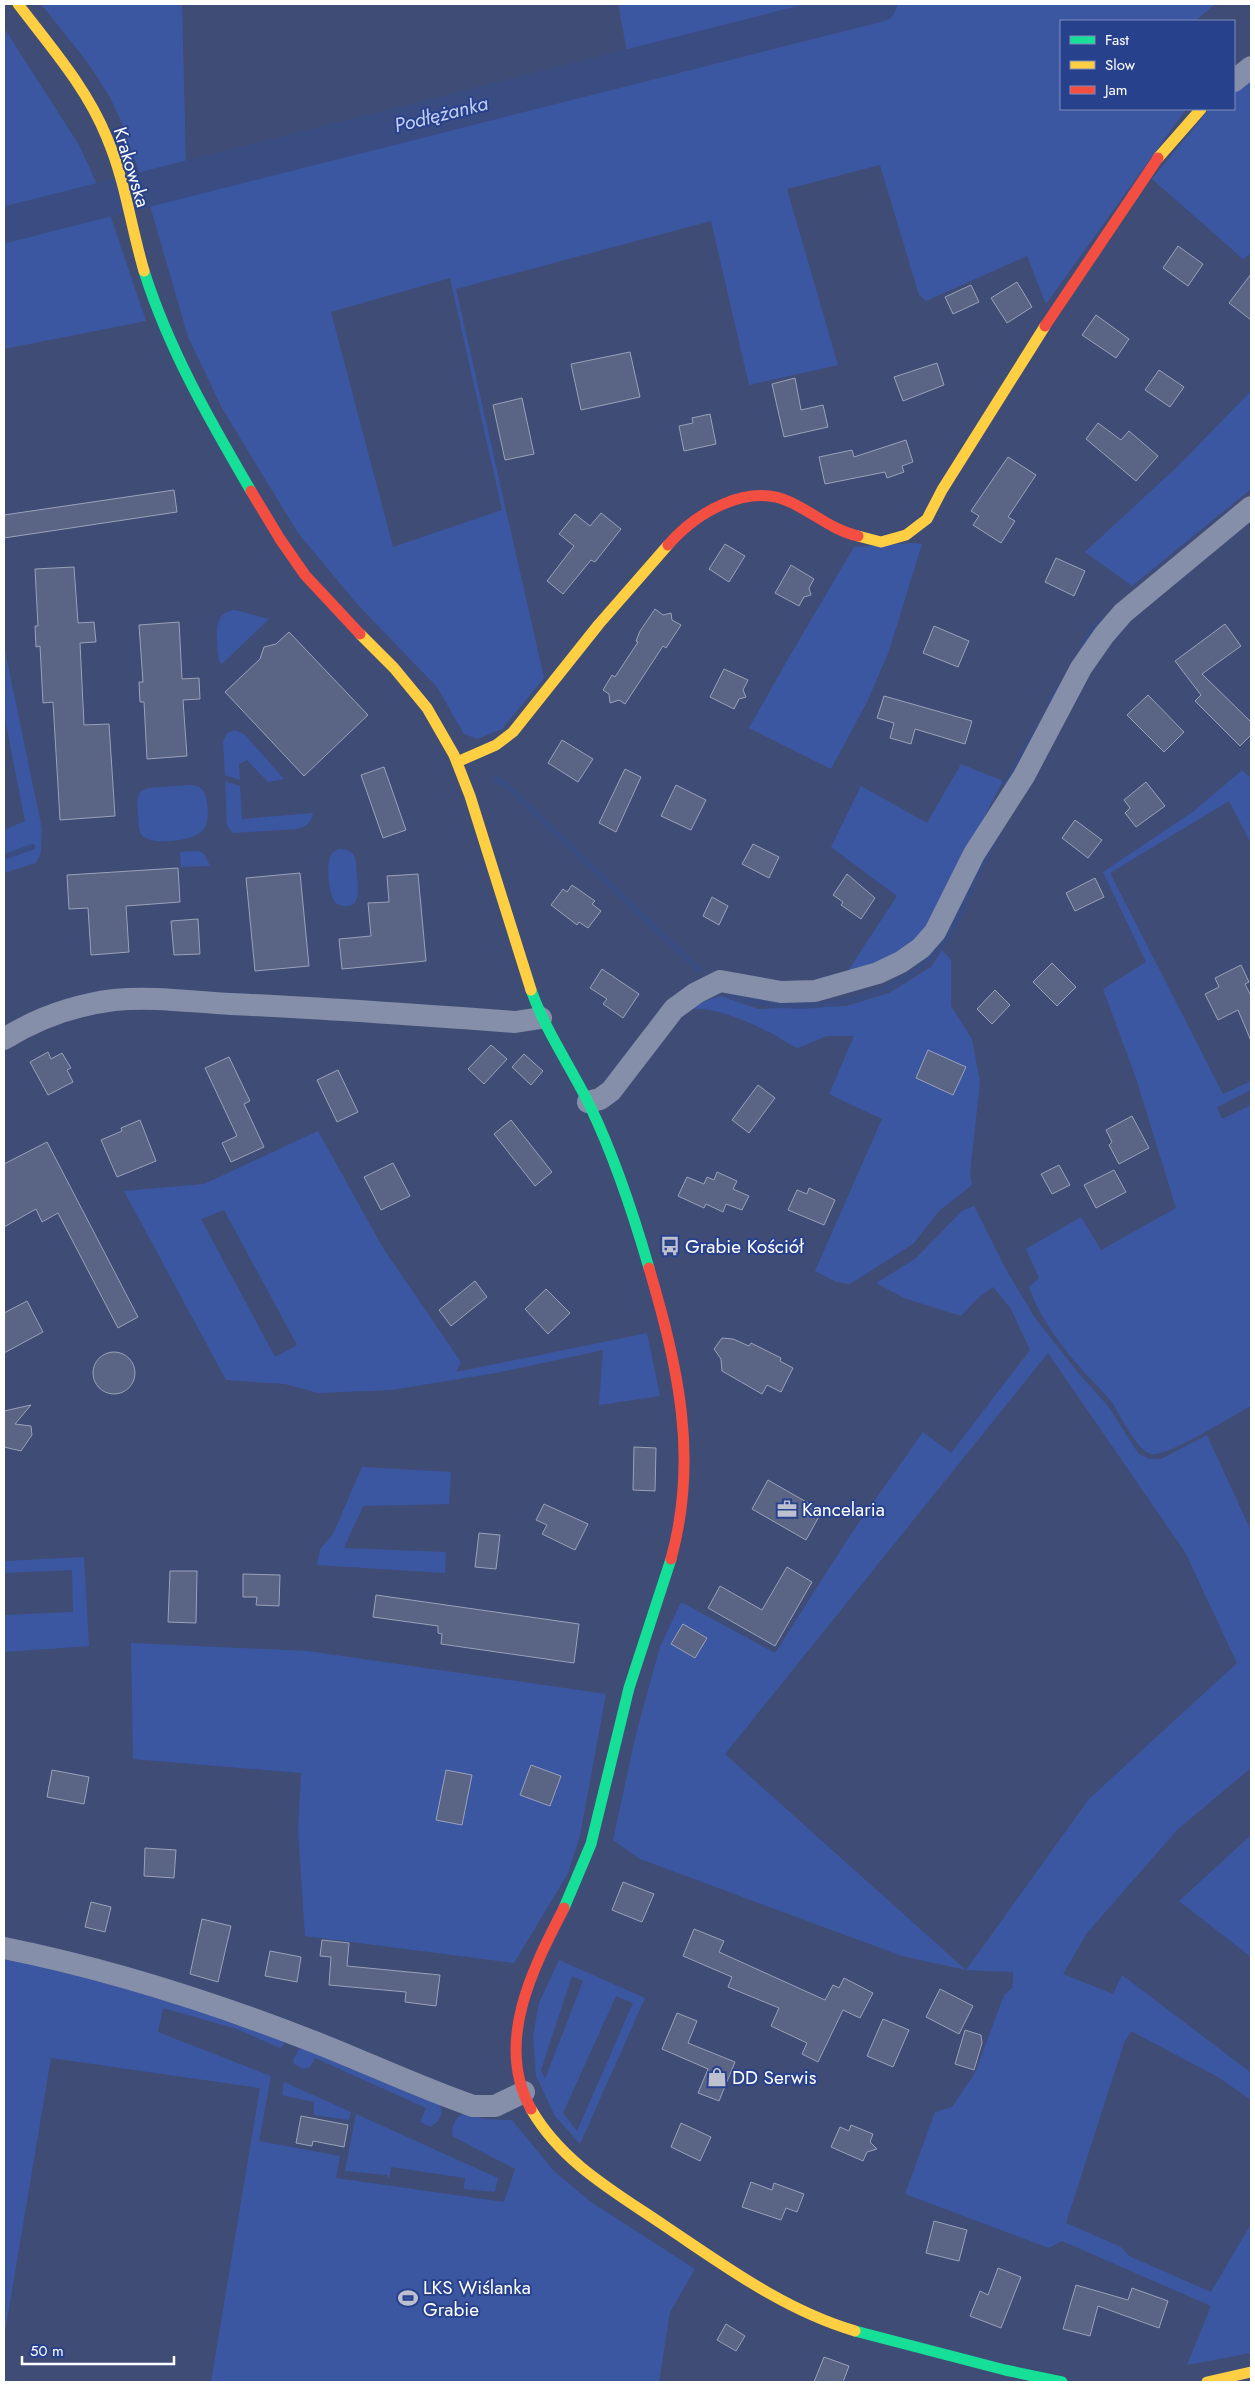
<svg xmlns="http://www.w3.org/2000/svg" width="1255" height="2386" viewBox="0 0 1255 2386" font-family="Jost,sans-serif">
  <rect width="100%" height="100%" fill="#3f4c76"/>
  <!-- green -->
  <path fill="#3c57a2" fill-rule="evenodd" d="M41,4H182L186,165L628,57L618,4H1215L1195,21H1061V109H1186L1046,304L1027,256L926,301L919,295L880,165L787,189L838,365L749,385L711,221L456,289L544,678L502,729L477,739L464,734L437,687L358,605L298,533L222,408L188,337L144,185L121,121L110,97L88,63ZM450,278L502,510L393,547L331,312Z
    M4,28L79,145L107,206L146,321L4,349Z
    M1251,75V253L1243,259L1152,179L1209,109H1234V88Z
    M1251,391V489L1132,586L1085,552L1179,465Z
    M910,543L922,544L889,651L868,700L831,769L749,728L788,659L854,547Z
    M235,610L269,619L222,664L219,662C218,645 209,612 235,610Z
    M4,646L42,829L41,852L36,863L4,873V830L25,821L4,714Z
    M235,730L244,734L284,779L268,782L247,760L239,764L240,780L225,775L223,742L227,733Z
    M961,764L1003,781L924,933L893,957L844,977L897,896L831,847L861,786L927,823Z
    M1242,770L1251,778V843L1229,801L1110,873L1223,1094L1251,1081V1090L1217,1107L1222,1119L1251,1105V1406C1232,1416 1169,1456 1152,1454C1137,1452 1120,1414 1111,1401C1103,1391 1094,1383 1085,1373C1063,1348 1040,1319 1029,1287L1039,1278L1026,1249L1081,1217L1101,1250L1176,1208L1136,1078L1103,989L1146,962L1103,872L1194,811Z
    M225,781L240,786L242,819L313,813C311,823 306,827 296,829L233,833L227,826Z
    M190,785C201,785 206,791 207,802C208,811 209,821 204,829C197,841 149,847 141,834C138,828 139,821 138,815C138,807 136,799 140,792L148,788Z
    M338,849C344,849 349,850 353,854C357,859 356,868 357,874C358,889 362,914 337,904C329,898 326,868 330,858C331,853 334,852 338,849Z
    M199,851L205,855L210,866L181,867L180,852Z
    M942,950L951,960V1006L972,1039L980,1082L970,1173L972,1185L940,1210L913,1244L850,1284L836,1282L815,1271L882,1119L829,1094L854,1036H827L798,1048C788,1045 781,1038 771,1033C748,1022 716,1006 690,1009L705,1001L721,996L758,1009L846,1006L889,993L931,967Z
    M318,1131L383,1248L461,1362L456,1372L647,1333L660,1396L599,1405L603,1350L496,1373L391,1390L318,1393L285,1384L226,1380L124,1191L204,1184ZM224,1210L297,1345L275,1357L201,1219Z
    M974,1206L1004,1266L1035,1318L1080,1375L1108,1406L1138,1453L1149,1459H1161L1207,1435L1251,1531V1768L1178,1829L1087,1933L1063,1974L1113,1994L1122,1975L1250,2072L1251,2071V2100L1218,2077L1131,2031L1124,2043L1066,2223L1121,2247L1129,2256L1211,2292L1251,2224V2353L1187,2365L1211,2306L1062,2241L1049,2248L905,2194L935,2112L952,2107L975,2073L1004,1995L1013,1987V1972L966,1970L902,1956L640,1859L613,1840L636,1734L660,1647L681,1602L775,1653L853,1531L923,1432L951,1453L1030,1350L1011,1309L993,1287L980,1296L961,1316L904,1298L876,1283L915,1259L962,1211ZM1048,1353L1185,1552L1237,1663L1089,1799L966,1970L725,1754Z
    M362,1467L451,1472L449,1504L363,1506L344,1548L446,1552L445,1573L317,1565L320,1549L333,1534Z
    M84,1557L89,1646L4,1652V1615L73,1612L72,1570L4,1573V1561Z
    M131,1643L308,1651L606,1694L580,1836L568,1873L514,1963L305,1936L298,1830L301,1773L133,1759Z
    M1251,1835V1957L1179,1901Z
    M4,1957L128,1988L283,2036L284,2044L280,2048L237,2029L163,2008L158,2032L271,2076L259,2141L340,2156L336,2178L504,2202L515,2169L452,2136C452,2124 455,2117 466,2112L483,2119L512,2120L555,2172L591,2202L695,2269L670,2312L659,2382H211L260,2088L51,2058L4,2338Z
    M559,1960L645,1998L580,2144L555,2116L536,2076L533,2036L539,2003ZM572,1976L583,1981L545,2079L541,2070ZM616,1996L633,2003L577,2131L563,2113Z
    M308,2047L440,2105L442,2113L438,2121L431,2127L420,2122L426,2108L315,2058L310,2067L303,2069L294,2064L293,2060L299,2049Z
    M284,2082L351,2112L349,2120L314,2115V2102L282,2095Z
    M356,2114L498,2178L495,2192L464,2189L465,2178L391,2167L389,2179L387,2175L345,2171Z"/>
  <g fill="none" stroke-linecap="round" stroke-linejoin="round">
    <!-- stream -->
    <path stroke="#3a4d83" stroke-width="6" d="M1083,646L1093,629L1102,621
      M1050,701L1059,687
      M496,779L509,788L699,970
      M1006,783L1037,728
      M4,857L32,847
      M730,996C809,1018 905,1005 951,932C958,921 962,908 967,897C975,878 984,860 994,842"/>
    <!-- river -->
    <path stroke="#3a4d83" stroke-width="36" d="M4,225L879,4"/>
  </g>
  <!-- building -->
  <path fill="#5a6585" stroke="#9aa1b9" d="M1178,246L1203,264L1188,286L1163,268Z
    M1251,274V320L1229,303Z
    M1017,282L1032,307L1007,323L991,298Z
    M971,285L979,302L953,314L945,297Z
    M1096,315L1129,339L1116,358L1082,335Z
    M630,352L640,397L581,410L571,364Z
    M937,363L944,385L903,401L894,377Z
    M1159,370L1184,387L1170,407L1145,390Z
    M795,378L801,410L823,405L828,427L784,437L772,384Z
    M522,398L534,454L505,460L493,405Z
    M710,414L716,444L684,451L679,426L693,423L692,418Z
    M1098,423L1121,440L1129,431L1158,456L1136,481L1086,439Z
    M906,440L913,462L902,466L904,472L887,478L885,472L825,484L819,457L852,450L854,457Z
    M1008,457L1036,475L1008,517L1015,521L1001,543L973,525L979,516L971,511Z
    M174,490L177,512L4,538V515Z
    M601,513L621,529L595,562L591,560L563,594L547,581L574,546L559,534L575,514L590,526Z
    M725,544L745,556L729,582L709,569Z
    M1056,558L1085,571L1074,596L1045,582Z
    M791,565L814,579L809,588L811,595L804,597L799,606L775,593Z
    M74,567L78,623L94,622L96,642L80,643L84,725L109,724L115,816L60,820L53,702L43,703L40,646L36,647L35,626H38L35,569Z
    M655,609L663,615L671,613L672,620L681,625L666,648L663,646L625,704L619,700L610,703L609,694L603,690L612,675L615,677L638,642L636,641L640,631Z
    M179,622L182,679L199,678L200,699L183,700L187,756L147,759L144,702H140L139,682H143L139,625Z
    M1225,624L1241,646L1202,674L1251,722V735L1240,746L1195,701L1201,695L1175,661Z
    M934,626L969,641L958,667L923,653Z
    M289,632L368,715L304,776L225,692L260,659L264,647L276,644Z
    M724,669L748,680L743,690L746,697L739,699L734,709L710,697Z
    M1148,695L1184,732L1164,752L1127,715Z
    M884,696L972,721L965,744L915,729L911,744L890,738L894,723L877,718Z
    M562,740L593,759L578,782L548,763Z
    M384,767L406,830L383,838L361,775Z
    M625,769L641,777L616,832L599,823Z
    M1146,782L1165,806L1136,827L1125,813L1130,808L1124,800Z
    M676,785L706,800L691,830L661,816Z
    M1075,820L1102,840L1088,858L1062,838Z
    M753,844L779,857L769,878L742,864Z
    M178,868L180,902L126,906L129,952L91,955L88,908L69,909L67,875Z
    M300,873L309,966L255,971L246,878Z
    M418,874L426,961L342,969L339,939L371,936L368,903L389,902L387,876Z
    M847,874L875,898L861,919L841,905L843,902L833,895Z
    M1095,878L1104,897L1075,911L1066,893Z
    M572,885L595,901L592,904L601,911L588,928L579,922L577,925L551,905L563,889L567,892Z
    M712,897L728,906L719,925L703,916Z
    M198,919L200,954L174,955L171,921Z
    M1052,963L1076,987L1057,1006L1033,982Z
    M1241,965L1249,982L1245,984L1251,996V1041L1238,1010L1218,1020L1205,994L1219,987L1215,978Z
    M602,969L639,994L623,1018L603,1004L607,999L590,988Z
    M995,990L1010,1005L992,1024L977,1009Z
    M491,1045L507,1059L484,1084L468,1069Z
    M928,1050L966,1067L953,1095L916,1078Z
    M48,1052L51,1059L62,1053L71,1068L67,1070L73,1082L48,1095L30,1062Z
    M524,1054L543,1071L531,1085L512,1067Z
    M229,1057L250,1101L244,1104L264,1147L231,1162L222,1143L237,1136L205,1068Z
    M338,1070L358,1112L337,1122L317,1080Z
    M758,1085L775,1098L749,1133L732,1120Z
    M1132,1116L1149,1148L1119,1164L1109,1145L1112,1142L1106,1130Z
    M140,1120L156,1161L117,1177L101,1140L122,1131L121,1128Z
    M511,1120L552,1172L535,1186L494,1134Z
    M47,1142L138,1317L118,1328L58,1213L42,1222L36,1209L4,1227V1164Z
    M393,1163L410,1196L381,1210L364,1177Z
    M1059,1165L1070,1185L1052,1194L1041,1174Z
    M1114,1170L1126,1192L1096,1208L1084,1185Z
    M717,1172L737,1181L733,1189L749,1196L742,1210L726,1204L723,1212L706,1204L704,1208L678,1196L687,1177L704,1184L707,1177L714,1180Z
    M809,1188L835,1200L824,1225L788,1210L797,1190L807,1194Z
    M475,1281L487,1297L451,1326L439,1310Z
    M546,1289L570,1313L548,1334L525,1309Z
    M27,1301L43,1332L4,1353V1313Z
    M722,1338L733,1339L749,1346L751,1343L781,1358L780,1361L793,1368L781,1392L767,1385L762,1394L722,1371L721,1359L714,1349Z
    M93 1373a21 21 0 1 1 42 0a21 21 0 1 1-42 0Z
    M31,1405L15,1424L31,1426L32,1435L21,1451L4,1447V1411Z
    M634,1447L656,1448L655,1491L633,1490Z
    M768,1480L822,1511L806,1540L752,1509Z
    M544,1504L588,1524L575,1550L542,1534L547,1525L536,1520Z
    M479,1533L500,1535L496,1569L475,1567Z
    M787,1567L812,1582L775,1646L708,1608L720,1586L762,1610Z
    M170,1571H197L196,1623L168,1622Z
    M243,1574L280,1575L279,1606L256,1605L257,1597H243Z
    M376,1595L579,1624L574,1663L441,1644L442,1634L438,1633V1626L373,1617Z
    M683,1624L707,1638L695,1658L671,1644Z
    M531,1765L561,1776L550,1806L520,1795Z
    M52,1770L89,1777L84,1804L47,1797Z
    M446,1770L472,1775L462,1825L436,1820Z
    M145,1848L176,1850L174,1878L144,1876Z
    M623,1882L654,1894L642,1922L612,1910Z
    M91,1902L111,1907L105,1932L85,1927Z
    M202,1919L231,1926L218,1982L190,1974Z
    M694,1929L724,1941L719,1952L825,2000L833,1985L839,1988L844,1978L873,1993L860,2018L843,2010L818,2062L802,2054L807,2043L771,2026L779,2008L728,1987L732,1977L683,1956Z
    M322,1940L349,1943L347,1966L440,1975L436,2006L405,2002L406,1992L329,1985L331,1957L320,1956Z
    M270,1951L301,1957L297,1982L265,1976Z
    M940,1989L973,2006L959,2034L926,2017Z
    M677,2013L697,2021L688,2043L735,2062L719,2101L698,2093L708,2069L662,2049Z
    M883,2019L909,2030L893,2067L867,2056Z
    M965,2030L981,2035L982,2043L974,2070L955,2064Z
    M301,2116L348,2125L344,2147L313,2141L312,2146L296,2143Z
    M681,2123L711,2137L700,2161L671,2147Z
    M851,2125L873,2134L870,2142L877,2149L867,2152L863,2161L831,2147L840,2127L849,2131Z
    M751,2182L772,2190L774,2183L804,2194L797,2212L786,2208L781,2220L742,2207Z
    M934,2221L967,2230L959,2261L926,2253Z
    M998,2268L1021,2277L1001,2328L970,2316L980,2291L988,2295Z
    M1076,2285L1128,2300L1132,2288L1168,2301L1159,2328L1098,2306L1090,2336L1063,2329Z
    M726,2324L745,2336L736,2351L717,2340Z
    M824,2357L849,2366L843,2382H814Z"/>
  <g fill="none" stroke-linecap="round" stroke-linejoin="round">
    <!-- street -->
    <path stroke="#868fa9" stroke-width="22" d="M1234,81L1251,67
      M4,1039C36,1019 75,1005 114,1000C153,996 192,1002 231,1004C326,1008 420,1015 515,1022L541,1018
      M588,1102L600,1099L611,1091L674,1009L696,993L720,981L781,992L815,991L878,973L901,962L921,948L935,932L974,854L1024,776L1081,668L1104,635L1123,613L1251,507
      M4,1948C109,1969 212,2002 312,2041C366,2062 418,2087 473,2106H495L524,2092"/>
    <!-- fast -->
    <path stroke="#16e098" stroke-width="11" d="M144,271C169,350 209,419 251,491
      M531,990C546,1032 571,1067 590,1106C615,1158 633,1213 649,1268
      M564,1908L591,1844L629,1688L671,1559
      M855,2331L1005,2370L1062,2382"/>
    <!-- slow -->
    <path stroke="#ffcf43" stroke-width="11" d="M18,4C50,46 87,88 107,138C125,180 131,227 144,271
      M1158,158L1201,109
      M858,536L881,542L906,535L927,519L942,490L1045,326
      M360,634L394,668L427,708L454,755L470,796L531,990
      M457,762L496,745L513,732L599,624L668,545
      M531,2109C562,2163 615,2192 665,2226C725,2266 784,2310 855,2331
      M1207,2382L1251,2372"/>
    <!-- jam -->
    <path stroke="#f24e42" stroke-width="11" d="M1045,326L1158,158
      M251,491L280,539L305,575L360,634
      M668,545C696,513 747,482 790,502C814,513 832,530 858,536
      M649,1268C678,1367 699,1457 671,1559
      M531,2109C494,2043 533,1968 564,1908"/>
  </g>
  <!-- icons -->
  <defs>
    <symbol id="bus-bare" viewBox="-9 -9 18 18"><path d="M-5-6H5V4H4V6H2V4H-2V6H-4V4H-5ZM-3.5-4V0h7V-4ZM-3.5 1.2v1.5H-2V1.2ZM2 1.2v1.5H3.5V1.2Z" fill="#bcc0cf" stroke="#28418c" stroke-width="2.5" paint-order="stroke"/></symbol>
    <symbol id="office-bare" viewBox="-9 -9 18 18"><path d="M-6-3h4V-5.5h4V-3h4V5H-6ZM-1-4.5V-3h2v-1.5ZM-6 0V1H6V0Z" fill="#bcc0cf" stroke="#28418c" stroke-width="2.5" paint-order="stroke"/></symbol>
    <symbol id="shop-bare" viewBox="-9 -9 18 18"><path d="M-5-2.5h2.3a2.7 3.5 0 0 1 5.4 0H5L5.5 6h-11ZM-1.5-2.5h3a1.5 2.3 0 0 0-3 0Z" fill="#bcc0cf" stroke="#28418c" stroke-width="2.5" paint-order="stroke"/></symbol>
    <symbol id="stadium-bare" viewBox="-9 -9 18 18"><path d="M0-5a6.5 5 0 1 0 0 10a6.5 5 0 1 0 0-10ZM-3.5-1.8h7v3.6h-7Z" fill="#bcc0cf" stroke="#28418c" stroke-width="2.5" paint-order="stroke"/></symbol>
  </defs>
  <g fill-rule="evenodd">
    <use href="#bus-bare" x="656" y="1232" width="28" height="28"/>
    <use href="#office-bare" x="773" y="1495" width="28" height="28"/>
    <use href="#shop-bare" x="703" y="2063" width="28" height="28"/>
    <use href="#stadium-bare" x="394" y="2284" width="28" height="28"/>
  </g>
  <g text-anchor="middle" stroke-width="4" stroke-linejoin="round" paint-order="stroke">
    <!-- street labels -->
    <g font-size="19" fill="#fff" stroke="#28418c">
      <text transform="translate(132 167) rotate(73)" y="7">Krakowska</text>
    </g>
    <!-- poi labels -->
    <g font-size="19" fill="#fff" stroke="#28418c" text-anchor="start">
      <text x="685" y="1253">Grabie Kościół</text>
      <text x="802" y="1516">Kancelaria</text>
      <text x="732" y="2084">DD Serwis</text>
      <text x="423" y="2294">LKS Wiślanka<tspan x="423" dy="22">Grabie</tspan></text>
    </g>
    <!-- water labels -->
    <g font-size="20" font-style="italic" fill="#c3cff1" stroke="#28418c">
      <text transform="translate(441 114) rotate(-14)" y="7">Podłężanka</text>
    </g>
  </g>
  <!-- border -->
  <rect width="1255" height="2386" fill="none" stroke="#ffffff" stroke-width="10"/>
  <!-- legend -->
  <rect x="1060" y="20" width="175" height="90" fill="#28418c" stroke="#7e8dba"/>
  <rect x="1070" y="36" width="25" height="8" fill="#16e098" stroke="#7e8dba"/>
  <text x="1105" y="45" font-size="15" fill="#ffffff">Fast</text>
  <rect x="1070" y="61" width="25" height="8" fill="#ffcf43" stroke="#7e8dba"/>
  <text x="1105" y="70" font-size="15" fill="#ffffff">Slow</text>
  <rect x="1070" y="86" width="25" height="8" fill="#f24e42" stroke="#7e8dba"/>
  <text x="1105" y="95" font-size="15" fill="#ffffff">Jam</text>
  <!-- scale -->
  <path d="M22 2356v8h152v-8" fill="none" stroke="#ffffff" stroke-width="2.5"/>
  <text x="30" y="2356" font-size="15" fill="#ffffff" stroke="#28418c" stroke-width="4" paint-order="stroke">50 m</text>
</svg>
